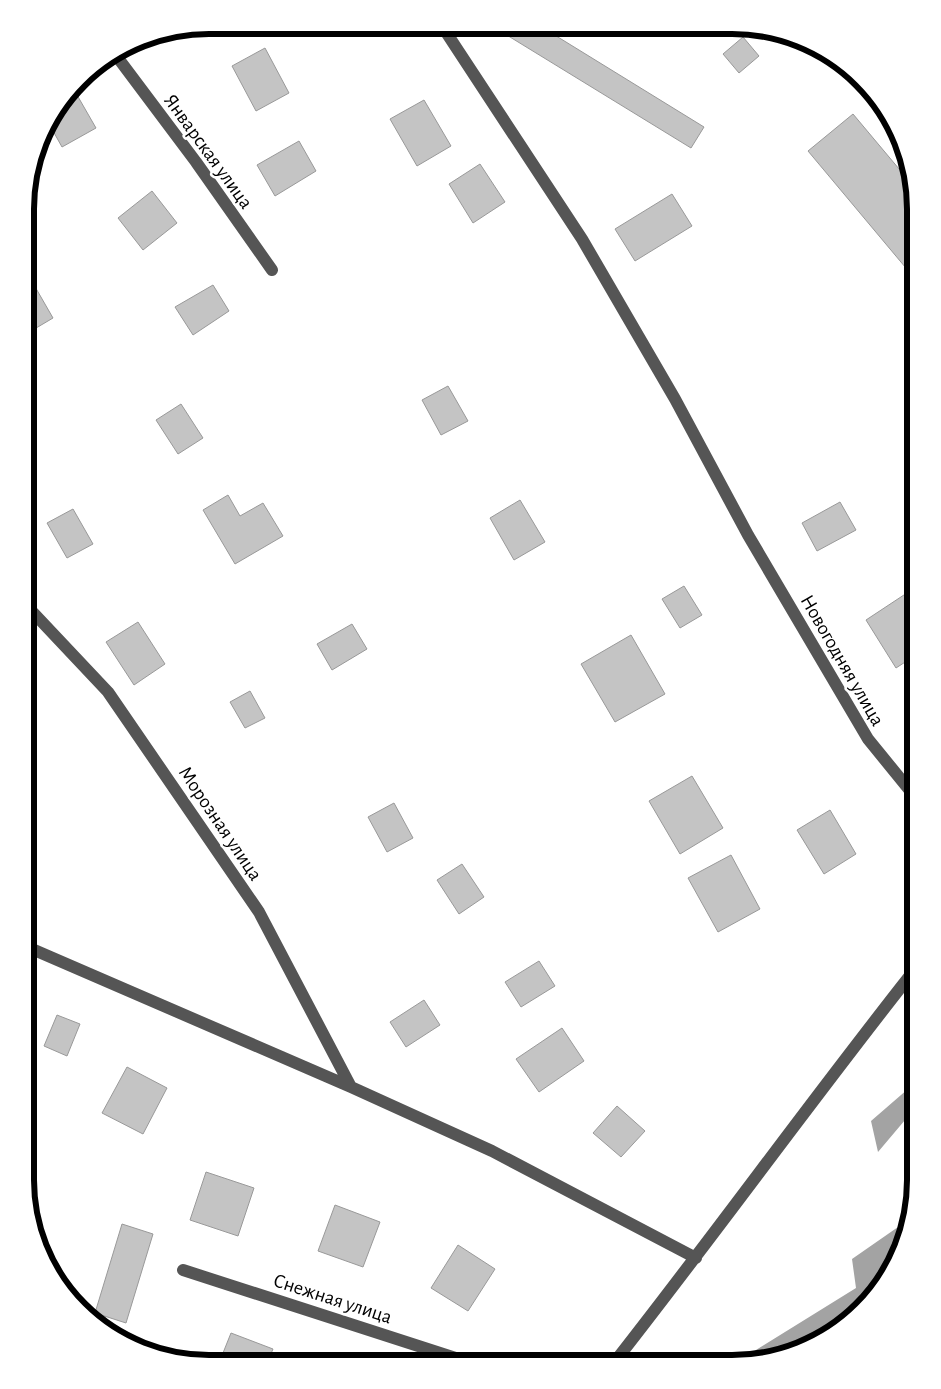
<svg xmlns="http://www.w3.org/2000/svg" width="941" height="1389" viewBox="0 0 941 1389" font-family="'Alegreya Sans',sans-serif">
  <rect width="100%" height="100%" fill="#fff"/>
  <!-- water -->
  <path fill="#a3a3a3" d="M916,1082V1107L878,1152L871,1121Z
    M911,1218C900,1270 863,1322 814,1345C796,1353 756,1359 735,1363L856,1288L852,1259Z"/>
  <!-- building -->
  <path fill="#c4c4c4" stroke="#999" d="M492,26H540L704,127L691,148Z
    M743,37L759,56L739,73L723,54Z
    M265,48L289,93L256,111L232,66Z
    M73,88L96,128L62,147L48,122Z
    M424,100L451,146L417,166L390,119Z
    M853,114L910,182L916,208V280L808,151Z
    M299,141L316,171L275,196L257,165Z
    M480,164L505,202L473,223L449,184Z
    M152,191L177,223L143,250L118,218Z
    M672,194L692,226L635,261L615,229Z
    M30,278L53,318L26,334V280Z
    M213,285L229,311L193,335L175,307Z
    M448,386L468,421L441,435L422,400Z
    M181,404L203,438L178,454L156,420Z
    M228,495L240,516L263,503L283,536L235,564L203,510Z
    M520,500L545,542L514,560L490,518Z
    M840,502L856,530L817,551L802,523Z
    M73,509L93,544L67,558L47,523Z
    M684,586L702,615L680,628L662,599Z
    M916,587V655L896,668L866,620Z
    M138,622L165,664L134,685L106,642Z
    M352,624L367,649L332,670L317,644Z
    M631,635L665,694L615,722L581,664Z
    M250,691L265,718L245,728L230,702Z
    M692,776L723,828L680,854L649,801Z
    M394,803L413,838L387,852L368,817Z
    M830,810L856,854L824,874L797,830Z
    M731,855L760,909L718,932L688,878Z
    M462,864L484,897L459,914L437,880Z
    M539,961L555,986L521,1007L505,982Z
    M424,1000L440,1025L406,1047L390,1022Z
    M57,1015L80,1024L67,1056L44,1046Z
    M562,1028L584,1061L539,1092L516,1059Z
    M127,1067L167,1088L143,1134L102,1113Z
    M617,1106L645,1131L621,1157L593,1133Z
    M206,1172L254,1188L238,1236L190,1220Z
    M335,1205L380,1222L363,1267L318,1251Z
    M122,1224L153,1234L126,1323L95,1313Z
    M458,1245L495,1269L468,1311L431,1288Z
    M231,1333L273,1349L267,1363H219Z"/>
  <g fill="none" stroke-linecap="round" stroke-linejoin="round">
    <!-- minor -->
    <path stroke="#555" stroke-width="12" d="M442,26L582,239L675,399L748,535L868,739L916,798
      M115,54L196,162L272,270
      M26,605L108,692L259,912L351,1087
      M25,946L351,1087L492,1151L696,1258
      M183,1270L471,1363
      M613,1364C716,1233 813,1098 916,968"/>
  </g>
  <g text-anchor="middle" stroke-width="5" stroke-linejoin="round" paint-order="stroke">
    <!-- street labels -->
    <g font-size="20" fill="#000" stroke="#fff">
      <text transform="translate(209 151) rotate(54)" y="7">Январская улица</text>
      <text transform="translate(843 660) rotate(60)" y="7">Новогодняя улица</text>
      <text transform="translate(221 823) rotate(56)" y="7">Морозная улица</text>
      <text transform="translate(333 1298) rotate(18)" y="7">Снежная улица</text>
    </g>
  </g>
  <!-- crop -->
  <path d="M0 0H941V1389H0ZM209 34H732A175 175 0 0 1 907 209V1180A175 175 0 0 1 732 1355H209A175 175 0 0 1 34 1180V209A175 175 0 0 1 209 34Z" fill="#fff" fill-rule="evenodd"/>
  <path fill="none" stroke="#000" stroke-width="6" d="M209 34H732A175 175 0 0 1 907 209V1180A175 175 0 0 1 732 1355H209A175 175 0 0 1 34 1180V209A175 175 0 0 1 209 34Z"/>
</svg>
